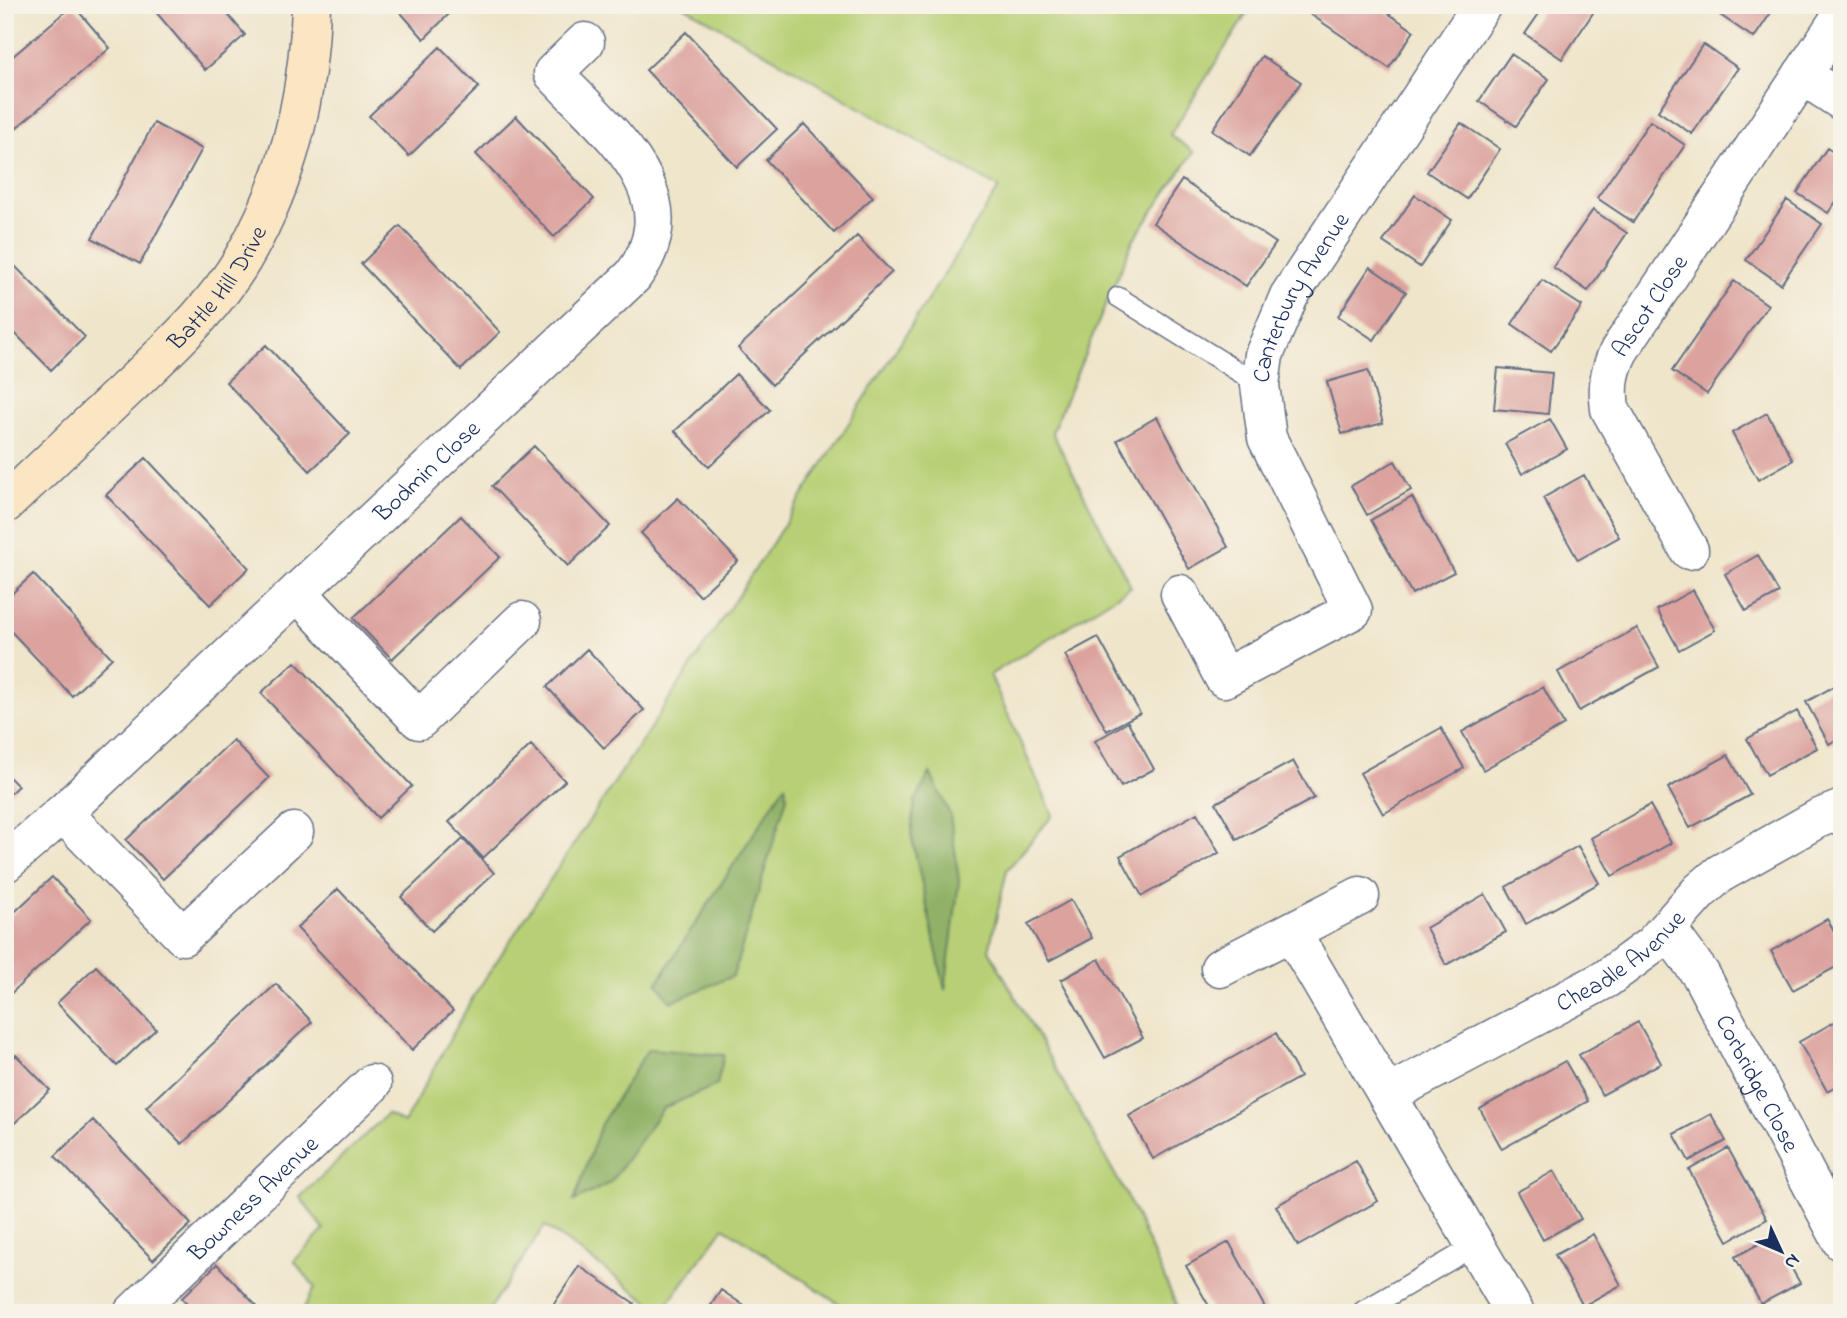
<svg xmlns="http://www.w3.org/2000/svg" width="1847" height="1318" viewBox="0 0 1847 1318" font-family="'Indie Flower',sans-serif">
  <rect width="100%" height="100%" fill="#f7f3e8"/>
  <filter id="ink" filterUnits="userSpaceOnUse"><feTurbulence type="fractalNoise" baseFrequency=".0143" numOctaves="2"/><feDisplacementMap in="SourceGraphic" scale="14" xChannelSelector="R" yChannelSelector="G"/><feConvolveMatrix kernelMatrix="1 2 1 2 8 2 1 2 1" color-interpolation-filters="sRGB"/></filter>
  <filter id="wash" filterUnits="userSpaceOnUse"><feTurbulence type="fractalNoise" baseFrequency=".00686" numOctaves="4" result="noise"/><feDisplacementMap in="SourceGraphic" scale="28" xChannelSelector="R" yChannelSelector="G"/><feGaussianBlur stdDeviation="1.57" result="paint"/><feColorMatrix in="noise" values="0 0 0 0 0 0 0 0 0 0 0 0 0 0 0 0 0 1.4 0 .05"/><feComposite in="paint" operator="in"/></filter>
  <g filter="url(#wash)">
    <rect width="100%" height="100%" fill="#efe5ca"/>
    <!-- green -->
    <path fill="#b7d075" stroke="#69806a" stroke-width="2" d="M682,5H1252L1170,135L1194,152L1133,240L1052,432L1131,587L990,675L1053,815L1007,870L989,950L1127,1196L1180,1313H853L724,1227L662,1311L545,1226L487,1313H301L315,1287L294,1261L324,1230L300,1197L387,1114L404,1123L473,997L773,542L999,188Z"/>
    <!-- forest -->
    <path fill="#91b266" stroke="#567062" stroke-width="2" d="M930,773L950,814L959,881L945,990L911,834L915,801Z
      M785,785L787,797L733,976L671,1002L657,983Z
      M648,1049L724,1055L717,1085L663,1108L610,1183L574,1201L601,1124Z"/>
    <g id="blocks">
      <!-- building -->
      <path fill="#dca29e" d="M73,5L110,48L8,135L5,132V63Z
        M150,5H220L245,35L205,70Z
        M394,5H458L424,39Z
        M1297,5H1376L1414,31L1389,68Z
        M1545,5H1589L1595,10L1562,59L1525,34Z
        M1727,5H1776L1754,38L1720,15Z
        M686,32L777,129L737,167L646,70Z
        M1703,44L1738,68L1692,134L1658,111Z
        M440,47L479,87L409,156L369,116Z
        M1511,54L1549,79L1516,126L1479,101Z
        M1262,56L1301,82L1250,156L1212,130Z
        M516,116L594,199L554,237L476,154Z
        M1650,121L1685,145L1633,222L1597,198Z
        M154,123L202,149L140,264L92,238Z
        M1461,123L1500,149L1467,199L1427,172Z
        M804,124L873,197L834,233L766,160Z
        M1827,148L1842,158V193L1828,213L1797,193Z
        M1182,180L1276,243L1246,286L1153,223Z
        M1415,195L1452,220L1420,267L1383,242Z
        M1787,200L1822,224L1781,284L1746,260Z
        M1593,210L1627,233L1588,291L1553,267Z
        M400,226L500,332L461,370L361,264Z
        M857,236L892,272L772,385L738,348Z
        M5,256L85,337L51,370L5,323Z
        M1370,267L1406,292L1374,340L1338,316Z
        M1542,280L1582,306L1551,351L1512,324Z
        M1734,281L1768,305L1707,394L1672,371Z
        M266,345L350,434L310,471L226,382Z
        M1498,368L1552,373L1548,414L1494,409Z
        M1368,370L1383,423L1342,434L1327,382Z
        M736,374L770,410L709,467L675,431Z
        M1767,413L1793,460L1758,480L1732,433Z
        M1157,417L1228,547L1189,569L1117,440Z
        M1550,419L1567,449L1522,474L1505,444Z
        M534,446L610,526L568,566L492,486Z
        M146,458L249,568L210,605L106,495Z
        M1395,461L1411,490L1367,515L1351,486Z
        M1584,475L1619,537L1578,560L1543,498Z
        M1412,497L1454,572L1412,594L1371,520Z
        M678,498L738,561L700,596L641,533Z
        M461,516L500,557L392,659L353,618Z
        M1758,555L1779,593L1746,611L1725,574Z
        M33,574L112,658L72,696L5,625V600Z
        M1693,590L1715,630L1679,650L1657,610Z
        M1637,628L1659,667L1579,711L1558,672Z
        M1098,637L1140,713L1107,731L1065,655Z
        M587,649L644,710L604,748L547,687Z
        M295,662L412,786L378,818L261,693Z
        M1842,682V737L1829,744L1806,702Z
        M1543,687L1564,725L1483,770L1462,732Z
        M1797,711L1817,748L1767,775L1747,739Z
        M1128,722L1154,769L1121,787L1095,741Z
        M1441,728L1464,768L1383,814L1360,773Z
        M233,740L269,778L163,879L126,840Z
        M531,745L565,781L483,858L449,822Z
        M1728,755L1750,795L1690,828L1668,788Z
        M1293,761L1314,798L1237,840L1216,803Z
        M5,773L18,786L5,798Z
        M1650,805L1671,843L1612,876L1591,838Z
        M1197,813L1219,853L1142,896L1120,856Z
        M463,839L494,873L432,931L401,897Z
        M1578,846L1599,883L1526,924L1506,887Z
        M52,877L91,919L5,999V921Z
        M338,889L453,1011L412,1050L297,928Z
        M1485,894L1506,932L1446,965L1426,928Z
        M1071,900L1092,938L1049,961L1028,924Z
        M1827,919L1842,945V964L1793,990L1771,951Z
        M1099,959L1143,1038L1105,1058L1061,980Z
        M96,966L156,1029L117,1066L57,1003Z
        M276,984L312,1022L182,1144L146,1107Z
        M1838,1020L1842,1026V1083L1827,1091L1799,1042Z
        M1638,1022L1661,1063L1602,1095L1579,1055Z
        M1276,1033L1300,1077L1153,1159L1129,1116Z
        M16,1055L50,1090L5,1132V1065Z
        M1565,1061L1588,1101L1502,1149L1480,1109Z
        M1711,1114L1726,1141L1689,1161L1674,1134Z
        M93,1120L191,1224L153,1260L55,1156Z
        M1728,1148L1767,1219L1728,1241L1689,1170Z
        M1356,1161L1378,1201L1298,1246L1276,1206Z
        M1554,1171L1581,1219L1543,1240L1517,1192Z
        M1593,1234L1621,1285L1583,1306L1555,1255Z
        M1773,1236L1800,1283L1761,1304L1735,1257Z
        M1229,1242L1268,1313H1213L1186,1266Z
        M217,1264L263,1313H196L182,1298Z
        M579,1266L634,1303L627,1313L550,1310Z
        M721,1290L755,1313H706Z"/>
    </g>
  </g>
  <g filter="url(#ink)">
    <use href="#blocks" fill-opacity="0" stroke="#656f84" stroke-width="2"/>
    <g fill="none" stroke-linecap="round" stroke-linejoin="round">
      <defs>
        <path id="lane" d="M1118,297L1260,385
          M1363,1311L1476,1245"/>
        <g id="street">
          <path d="M1802,75L1842,101"/>
          <path id="s1" d="M1689,550L1610,409C1607,386 1609,371 1619,351L1842,15"/>
          <path d="M298,593L419,720L522,621"/>
          <path id="s2" d="M1180,594L1224,678L1353,610L1267,438L1260,385L1264,355L1289,296L1482,5"/>
          <path d="M63,813L183,936L294,832"/>
          <path id="s3" d="M5,863L63,813L633,276C694,194 605,130 553,73L585,42"/>
          <path id="s4" d="M1668,930L1701,975L1842,1242"/>
          <path d="M1292,933L1387,1095"/>
          <path d="M1220,968L1360,896"/>
          <path id="s5" d="M133,1313L372,1084"/>
          <path id="s6" d="M1515,1313L1387,1095L1606,979L1652,945L1700,891L1721,873L1817,819L1842,809"/>
        </g>
        <g id="secondary">
          <path id="s7" d="M5,504C48,464 90,423 133,383C172,345 214,307 242,260C288,182 309,95 311,5"/>
        </g>
      </defs>
      <!-- lane casing -->
      <use href="#lane" stroke="#656f84" stroke-width="22"/>
      <!-- street casing -->
      <use href="#street" stroke="#656f84" stroke-width="41"/>
      <!-- secondary casing -->
      <use href="#secondary" stroke="#656f84" stroke-width="41"/>
      <!-- lane -->
      <use href="#lane" stroke="#fff" stroke-width="19"/>
      <!-- street -->
      <use href="#street" stroke="#fff" stroke-width="38"/>
      <!-- secondary -->
      <use href="#secondary" stroke="#fbe6c4" stroke-width="38"/>
    </g>
  </g>
  <g text-anchor="middle" stroke-width="6" stroke-linejoin="round" paint-order="stroke">
    <!-- street labels -->
    <g font-size="24" fill="#1b2f5e" stroke="#f7f3e8">
      <text dy="8" stroke="none"><textPath href="#s7" startOffset="304">Battle Hill Drive</textPath></text>
      <text dy="8" stroke="none"><textPath href="#s2" startOffset="584">Canterbury Avenue</textPath></text>
      <text dy="8" stroke="none"><textPath href="#s1" startOffset="276">Ascot Close</textPath></text>
      <text dy="8" stroke="none"><textPath href="#s3" startOffset="576">Bodmin Close</textPath></text>
      <text dy="8" stroke="none"><textPath href="#s6" startOffset="523">Cheadle Avenue</textPath></text>
      <text dy="8" stroke="none"><textPath href="#s4" startOffset="178">Corbridge Close</textPath></text>
      <text dy="8" stroke="none"><textPath href="#s5" startOffset="166">Bowness Avenue</textPath></text>
    </g>
  </g>
  <!-- margin -->
  <rect width="1847" height="1318" fill="none" stroke="#f7f3e8" stroke-width="28"/>
  <!-- north arrow -->
  <g transform="translate(1781 1251) rotate(134)" stroke="#f7f3e8" stroke-width="5" paint-order="stroke">
  <path d="M0-5L12 26L0 18L-12 26Z" fill="#1b2f5e"/>
  <text y="-10" font-size="19" font-weight="bold" text-anchor="middle" fill="#1b2f5e">N</text>
  </g>
</svg>
